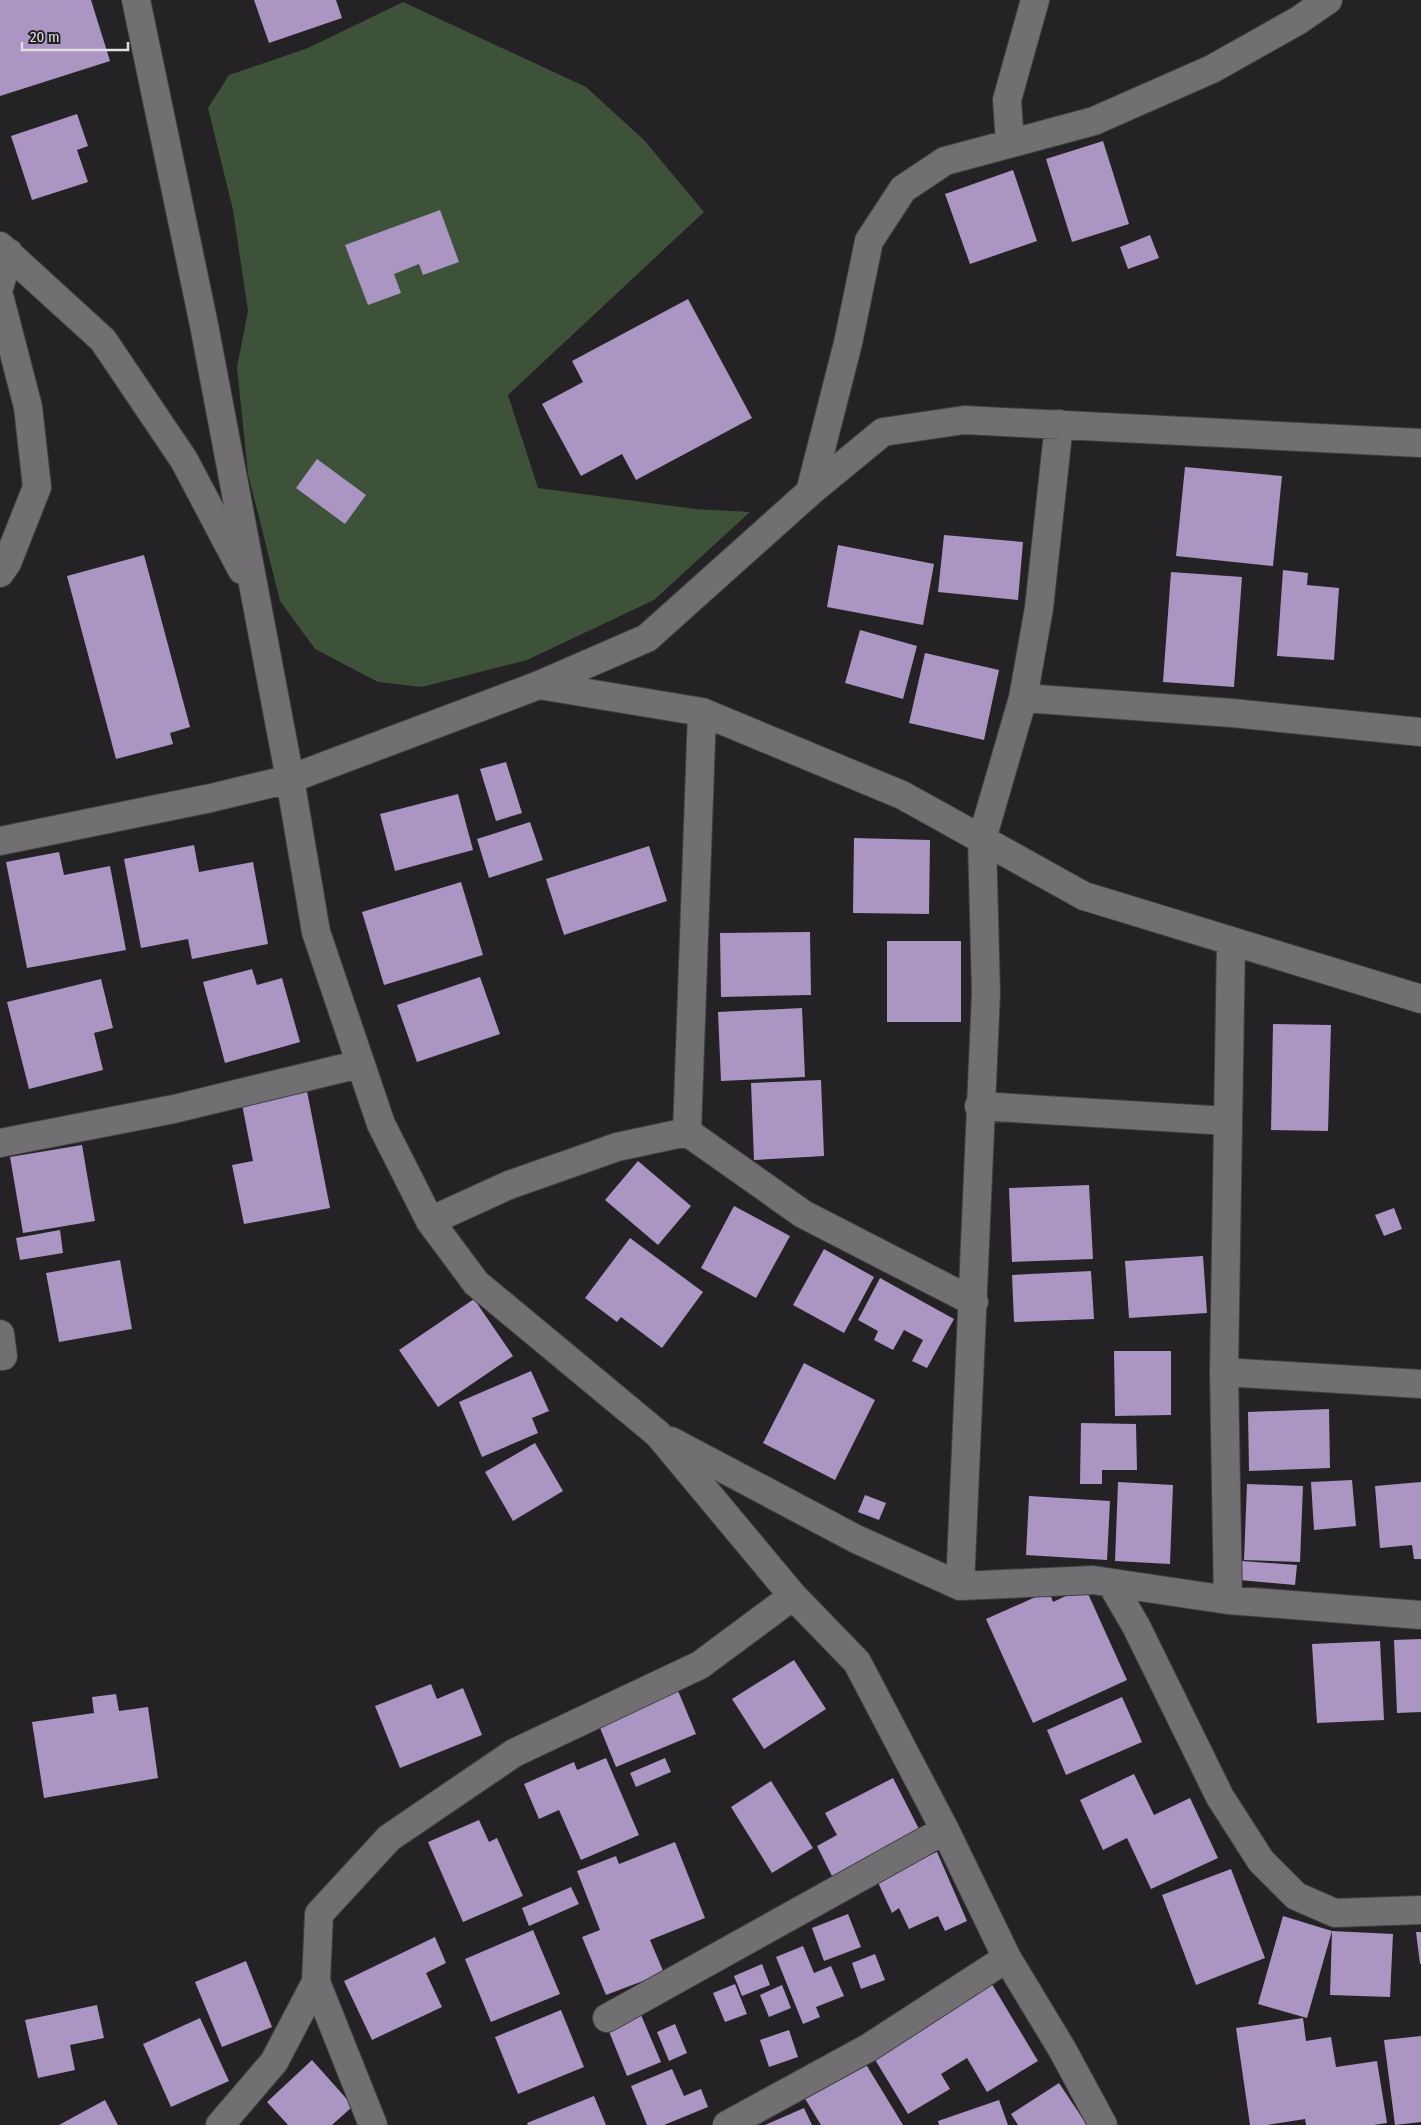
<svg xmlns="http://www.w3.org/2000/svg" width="1421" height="2125" viewBox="0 0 1421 2125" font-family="'Fira Sans Condensed',sans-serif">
  <rect width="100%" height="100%" fill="#242224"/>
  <!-- green -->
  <path fill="#3d5238" d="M403,2L586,87L644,140L704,212L508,395L538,488L695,509L750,512L654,600L527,660L422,687L378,682L315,649L280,601L248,474L237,367L248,311L233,210L208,108L229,75L308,48Z"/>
  <!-- building -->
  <path fill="#ab95c2" d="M0,0H91L110,61L0,96Z
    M254,0H336L342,18L269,43Z
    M77,114L88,146L77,150L88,182L32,200L11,136Z
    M1103,141L1129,224L1072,242L1046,159Z
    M1013,170L1037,241L970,264L945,194Z
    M440,210L459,262L423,275L419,264L394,274L401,293L368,305L345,245Z
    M1150,235L1159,258L1128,269L1120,247Z
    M688,299L752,418L636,480L622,454L581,476L542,404L583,382L572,361Z
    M317,459L366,495L345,524L296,488Z
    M1185,467L1282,476L1273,566L1176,556Z
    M944,535L1023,542L1018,600L938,592Z
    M838,545L934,564L923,625L827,607Z
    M144,555L190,727L170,733L173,744L116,759L67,576Z
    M1283,570L1308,573L1307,585L1339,588L1334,660L1277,656Z
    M1171,572L1242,577L1234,687L1163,682Z
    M860,630L917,646L903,699L845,683Z
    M925,653L999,670L984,740L909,723Z
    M506,762L522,813L496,821L480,769Z
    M458,794L473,850L395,871L380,814Z
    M530,822L543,860L489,878L477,839Z
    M854,838L930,840L929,914L853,913Z
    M194,845L199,872L253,862L268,944L192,959L188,939L141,948L124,859Z
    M649,846L667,901L564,935L546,879Z
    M59,852L64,875L110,866L126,950L27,968L6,862Z
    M461,882L483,955L384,985L362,912Z
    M810,932L811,995L721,997L720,933Z
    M887,941H961V1022H887Z
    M252,969L257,985L282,978L300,1042L225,1063L203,982Z
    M480,977L500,1034L417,1062L397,1005Z
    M101,979L113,1028L94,1033L103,1070L29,1089L7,1002Z
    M802,1008L805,1077L721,1081L718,1012Z
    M1273,1024L1331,1025L1328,1131L1271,1130Z
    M821,1080L824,1156L754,1160L751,1083Z
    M306,1086L330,1208L244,1224L232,1165L253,1161L241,1099Z
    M82,1145L95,1221L23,1233L10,1157Z
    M638,1161L691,1206L658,1245L605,1200Z
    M1089,1185L1093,1259L1012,1262L1009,1188Z
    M734,1206L790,1236L756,1298L701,1268Z
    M1394,1208L1402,1229L1384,1236L1375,1215Z
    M60,1230L63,1253L20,1260L16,1238Z
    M630,1238L703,1292L662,1348L621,1317L617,1322L585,1298Z
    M824,1249L874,1277L844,1333L793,1305Z
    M1203,1256L1207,1313L1129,1318L1125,1261Z
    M120,1260L132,1329L59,1342L46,1273Z
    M1091,1271L1094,1319L1014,1322L1012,1275Z
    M880,1278L954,1319L927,1368L912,1361L923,1340L904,1330L893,1350L874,1340L878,1331L858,1320Z
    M474,1299L513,1356L438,1407L399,1350Z
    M1114,1351H1171V1415L1115,1416Z
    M804,1363L875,1400L835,1480L763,1443Z
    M531,1371L549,1411L532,1418L538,1433L482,1457L459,1402Z
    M1329,1409L1330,1468L1249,1471L1248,1412Z
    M1081,1423L1136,1424L1137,1470H1102V1484H1080Z
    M535,1443L563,1491L513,1521L485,1472Z
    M1352,1480L1356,1526L1314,1530L1311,1482Z
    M1118,1482L1173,1485L1170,1564L1115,1561Z
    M1421,1482V1559H1414L1412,1545L1380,1548L1375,1486Z
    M1247,1484L1303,1486L1300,1562L1244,1560Z
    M865,1495L886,1503L879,1520L858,1512Z
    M1029,1496L1110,1501L1107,1560L1026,1555Z
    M1242,1561L1297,1565L1295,1585L1240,1580Z
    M1085,1587L1127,1680L1033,1723L986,1619L1049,1591L1053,1602Z
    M1421,1639V1712L1397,1713L1394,1640Z
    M1380,1641L1384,1720L1317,1723L1312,1644Z
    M794,1660L826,1709L764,1749L732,1699Z
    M431,1684L437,1699L463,1688L482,1735L400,1768L375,1706Z
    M676,1686L696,1734L616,1767L596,1718Z
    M116,1694L119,1711L148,1707L158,1778L44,1798L32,1722L94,1713L92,1697Z
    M1122,1697L1142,1742L1066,1775L1047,1730Z
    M606,1758L639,1835L581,1860L559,1810L539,1819L524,1784L574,1762L577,1770Z
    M665,1758L671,1772L636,1787L630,1773Z
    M1134,1774L1154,1815L1190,1798L1218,1858L1151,1889L1127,1838L1103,1850L1080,1800Z
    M893,1778L921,1833L836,1884L817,1846L837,1835L825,1813Z
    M771,1781L813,1848L772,1873L731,1807Z
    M479,1820L489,1842L497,1838L523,1896L463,1922L428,1842Z
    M675,1842L705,1918L650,1940L664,1973L606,1995L582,1937L600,1930L577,1871L616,1856L619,1864Z
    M937,1852L967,1921L945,1931L938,1916L909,1929L899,1908L892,1913L876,1878Z
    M1231,1869L1265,1958L1196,1985L1162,1895Z
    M571,1887L579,1904L529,1926L522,1908Z
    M848,1914L861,1947L824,1961L812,1928Z
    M1283,1916L1332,1931L1307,2018L1258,2004Z
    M533,1930L560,1994L491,2022L465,1959Z
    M1332,1931L1393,1934L1390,1997L1330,1995Z
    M1416,1932H1421V1964H1420Z
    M435,1937L446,1963L426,1973L442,2007L372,2040L344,1981Z
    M803,1946L814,1973L831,1966L844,1996L816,2007L820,2017L803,2024L776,1957Z
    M875,1954L885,1980L861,1989L852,1963Z
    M246,1961L272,2027L222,2047L195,1982Z
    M762,1964L770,1985L742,1996L734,1976Z
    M990,1981L1038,2061L987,2092L967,2058L941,2074L950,2089L908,2114L871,2053Z
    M735,1984L747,2014L725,2022L713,1993Z
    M782,1985L791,2008L769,2017L760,1995Z
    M97,2005L104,2038L70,2045L75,2070L38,2078L25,2020Z
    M561,2010L584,2067L518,2094L495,2037Z
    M641,2015L661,2062L627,2076L608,2029Z
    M200,2018L229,2081L171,2107L143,2044Z
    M1303,2018L1306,2041L1331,2037L1336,2067L1377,2061L1387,2123L1373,2125H1306L1305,2119L1267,2125H1250L1236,2028Z
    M675,2024L687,2053L669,2061L657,2032Z
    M789,2030L798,2057L769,2067L760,2040Z
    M1421,2036V2122L1395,2125L1384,2040Z
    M312,2060L353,2106L332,2125H288L267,2102Z
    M864,2061L903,2125H821L804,2097Z
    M672,2069L684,2096L701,2089L708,2107L664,2125H647L631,2086Z
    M1059,2083L1087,2125H1018L1011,2114Z
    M594,2096L606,2125H528L527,2123Z
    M105,2100L118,2125H59Z
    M999,2100L1008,2125H939L938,2121Z
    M804,2108L812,2125H765Z"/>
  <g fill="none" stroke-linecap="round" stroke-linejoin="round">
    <defs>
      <path id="minor" d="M136,0L204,325L290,779L316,932L381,1124L430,1221L476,1283L658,1434L793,1596L857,1662L945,1830L1007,1958L1062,2049L1103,2125
        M1010,142L1007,100L1035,0
        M0,246L103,340L184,460L242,570
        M0,285L9,253
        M0,299L28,407L37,487L7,563L0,573
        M810,492L848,343L869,241L903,189L945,161L1094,121L1212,69L1299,20L1328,0
        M539,685L702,712L902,795L1084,896L1421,999
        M1023,698L1232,713L1421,732
        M702,712L687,1132L803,1214L974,1302
        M0,841L211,798L290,779L539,685L647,638L810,492L883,432L964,420L1421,443
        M979,1106L1228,1121
        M0,1143L174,1109L360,1064
        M430,1221L509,1185L617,1147L687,1132
        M0,1334L3,1356
        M1224,1372L1421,1384
        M671,1441L856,1539L960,1586L1093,1580L1228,1600L1421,1615
        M1111,1583L1136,1626L1220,1797L1261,1861L1296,1896L1335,1913L1421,1910
        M960,1586L986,993L982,839L1023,698L1039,608L1059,424
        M1228,1600L1224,1372L1231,941
        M316,1982L373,2125
        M607,2018L945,1830
        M220,2125L274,2062L316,1982L319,1914L389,1838L514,1753L700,1665L793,1596
        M727,2125L868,2048L1007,1958"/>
    </defs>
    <!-- minor casing -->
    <use href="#minor" stroke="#403f41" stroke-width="30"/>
    <!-- minor -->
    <use href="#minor" stroke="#716f72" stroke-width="28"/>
  </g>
  <!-- scale -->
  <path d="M22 42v8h106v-8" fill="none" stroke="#e1e0e1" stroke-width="2.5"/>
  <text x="30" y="42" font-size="15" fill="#e1e0e1" stroke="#242224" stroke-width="4" paint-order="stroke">20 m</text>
</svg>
